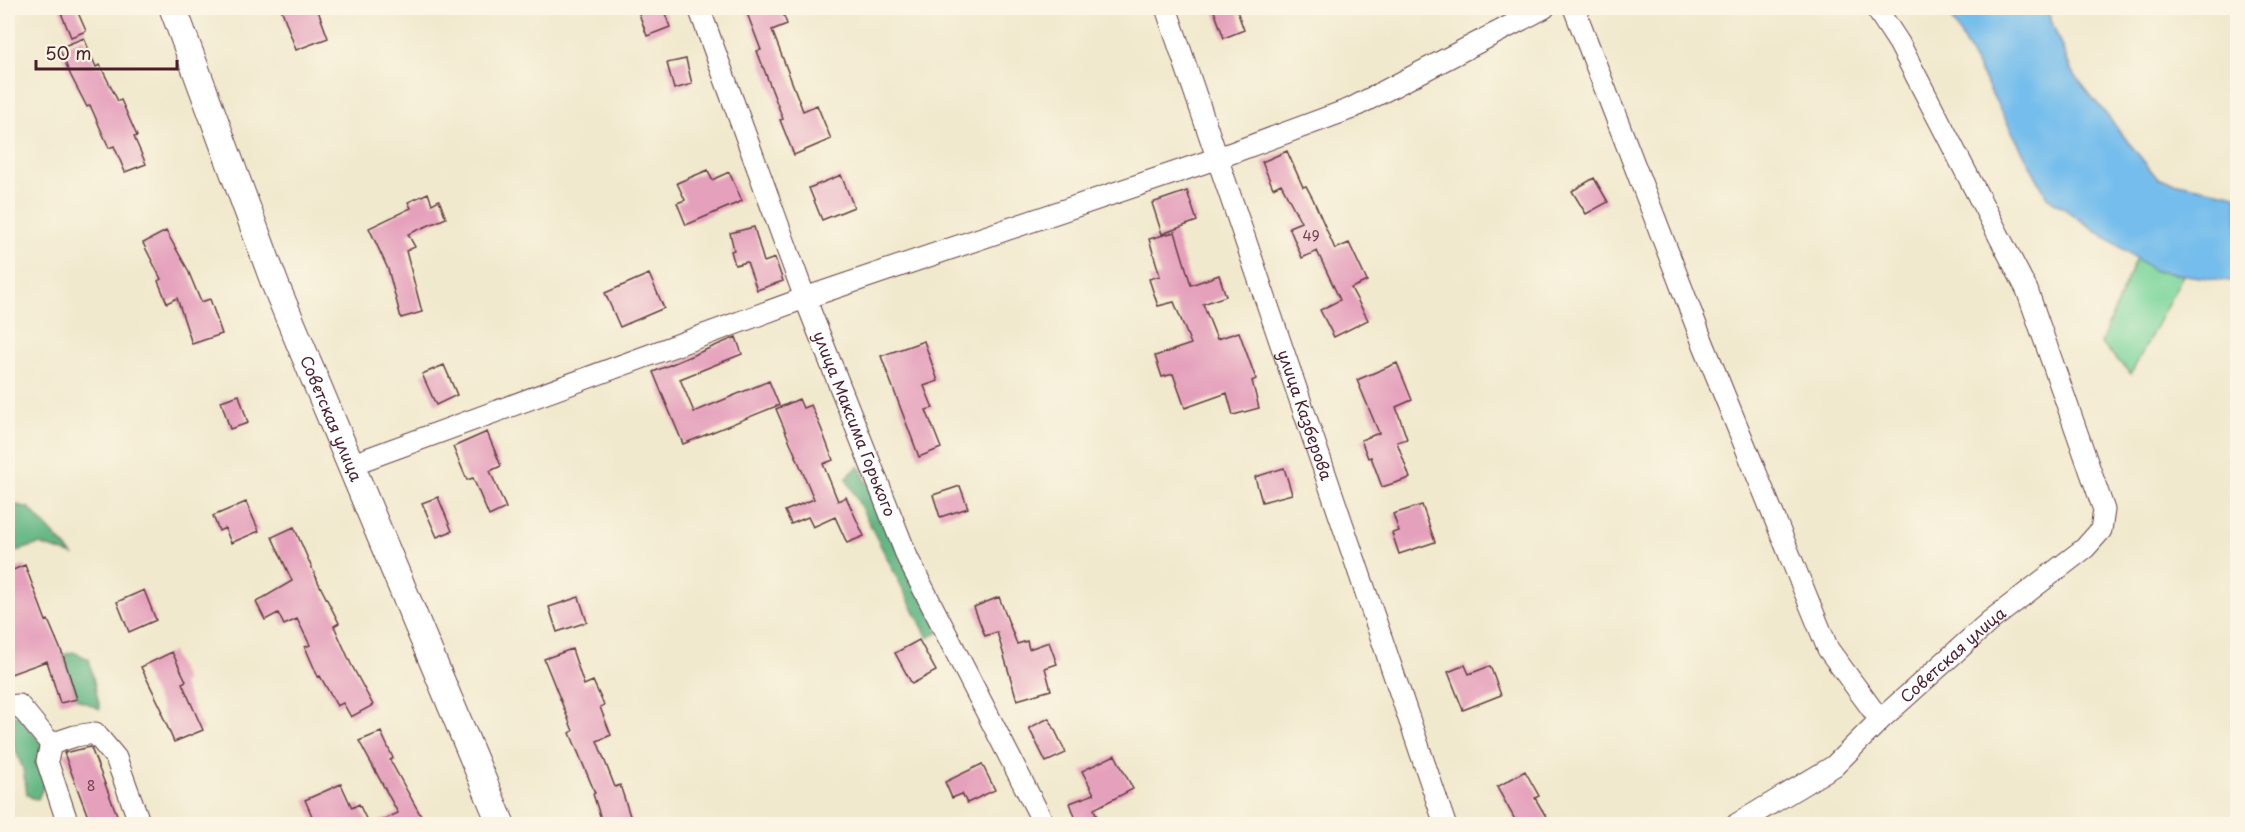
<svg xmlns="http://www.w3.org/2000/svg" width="2245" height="832" viewBox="0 0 2245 832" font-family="'Playpen Sans',sans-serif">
  <rect width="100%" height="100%" fill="#fcf5e5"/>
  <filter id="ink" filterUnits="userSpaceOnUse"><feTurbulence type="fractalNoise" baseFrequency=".0167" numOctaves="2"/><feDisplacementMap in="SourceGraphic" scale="12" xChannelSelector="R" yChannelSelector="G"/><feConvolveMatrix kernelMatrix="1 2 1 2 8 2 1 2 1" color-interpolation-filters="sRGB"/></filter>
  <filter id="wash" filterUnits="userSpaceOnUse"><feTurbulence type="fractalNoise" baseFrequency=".008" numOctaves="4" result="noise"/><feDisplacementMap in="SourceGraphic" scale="24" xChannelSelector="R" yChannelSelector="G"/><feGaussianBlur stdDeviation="1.35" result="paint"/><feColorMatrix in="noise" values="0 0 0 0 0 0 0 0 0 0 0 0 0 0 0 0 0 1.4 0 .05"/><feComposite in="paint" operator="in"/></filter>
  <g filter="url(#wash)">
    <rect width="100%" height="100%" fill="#f1e9cd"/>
    <!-- green -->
    <path fill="#7cd69c" stroke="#637a64" stroke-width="1.5" d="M2136,258L2155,271L2183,275L2131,374L2101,343Z"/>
    <!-- forest -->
    <path fill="#65b784" stroke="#586b58" stroke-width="1.5" d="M859,466L941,631L928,638L846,478Z
      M8,503L29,508L73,555L39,544L8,554Z
      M73,652L89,659L100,709L77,699L63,655Z
      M8,714L20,716L43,746L45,783L38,799L32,798L27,794L23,769L8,730Z"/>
    <!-- water -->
    <path fill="#74bdec" stroke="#5f6e8c" stroke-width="1.5" d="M1946,8H2046L2072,72L2158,179L2237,195V282L2155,271L2047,197Z"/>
    <g id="blocks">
      <!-- building -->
      <path fill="#e5a1bc" d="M59,8H76L86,31L71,37Z
        M281,8H317L328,38L296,50Z
        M637,8H663L670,27L647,36Z
        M745,8H781L787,24L772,30L803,111L817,105L831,139L794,155L780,120L783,119L757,51L761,50Z
        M1213,8H1236L1244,30L1224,38Z
        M84,38L96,67L100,65L118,101L121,100L137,136L134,137L146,164L125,172L114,146L109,148L90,105L87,107L71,76L59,48Z
        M686,59L692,84L674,89L667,63Z
        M1287,151L1303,187L1306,186L1313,199L1335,249L1349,243L1367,281L1351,288L1368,320L1334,337L1320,310L1340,300L1317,251L1302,258L1289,227L1301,222L1281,184L1273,188L1262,162Z
        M708,170L712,180L729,172L742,201L686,225L677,203L685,200L677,183Z
        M841,175L854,207L822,220L809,188Z
        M1594,178L1608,202L1586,214L1572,191Z
        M1187,191L1197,221L1162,234L1152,203Z
        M428,193L432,204L439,200L446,218L408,234L415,247L406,251L422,312L401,318L388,269L369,228L411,208L408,202Z
        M754,227L764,262L775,258L783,281L757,290L747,262L735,265L731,251L734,250L730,233Z
        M166,231L187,268L201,302L210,299L222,334L192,344L177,298L167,303L158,281L161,279L143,243Z
        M1175,232L1191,285L1219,275L1226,296L1203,304L1217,339L1239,332L1256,379L1252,381L1259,408L1233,415L1227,393L1185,408L1173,374L1162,377L1155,356L1191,344L1174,302L1158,306L1149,279L1160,276L1149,239Z
        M649,274L664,308L620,327L605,293Z
        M736,337L742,354L680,379L694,412L769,381L779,405L683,444L653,372Z
        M924,341L938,381L924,386L933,408L926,410L941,448L919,457L881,356Z
        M1397,363L1412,400L1396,407L1407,439L1397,442L1410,478L1382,487L1371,457L1368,458L1361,440L1379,433L1357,380Z
        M444,365L457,395L436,405L422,374Z
        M239,395L248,423L230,429L221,401Z
        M799,399L803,408L811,405L821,428L833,460L823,464L838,501L846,497L864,536L847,543L835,517L813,527L808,517L791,524L785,511L814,499L776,409Z
        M487,432L501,466L490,471L506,508L489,516L473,478L467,480L453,447Z
        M1284,468L1292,494L1262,502L1255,477Z
        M960,486L968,508L940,517L933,495Z
        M438,497L452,531L437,537L422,503Z
        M246,502L259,531L231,543L225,528L219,531L213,516Z
        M1422,505L1435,542L1399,554L1392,533L1399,531L1393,514Z
        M294,527L319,584L339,623L334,626L351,664L373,705L351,717L343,703L337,706L320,676L318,677L305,647L310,645L297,619L284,625L278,613L265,620L256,602L292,581L272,537Z
        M25,565L46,621L48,620L63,655L77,699L60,703L47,661L8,675V572Z
        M144,590L156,620L129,632L117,602Z
        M579,597L587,622L557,632L549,607Z
        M999,597L1017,644L1027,641L1029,649L1049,642L1057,664L1045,668L1051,690L1017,700L997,632L985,636L974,607Z
        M919,640L936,671L912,684L895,653Z
        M572,649L584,685L593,681L604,705L600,707L611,735L597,741L615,787L620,785L633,825H603L593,794L595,793L570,733L573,731L544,659Z
        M172,652L186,681L182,683L203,730L174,742L161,712H163L141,667Z
        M1465,665L1469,674L1490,666L1501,695L1463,710L1448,672Z
        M1049,718L1066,753L1046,762L1029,728Z
        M381,732L393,758L390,760L426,825H372L398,813L359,741Z
        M90,747L91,748L121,825H91L64,753Z
        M1115,755L1133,789L1094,809L1100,825H1078L1070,803L1094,794L1082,771Z
        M982,764L995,790L967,803L962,794L952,798L945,782Z
        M1525,771L1539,796L1535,798L1551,825H1518L1497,787Z
        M341,784L352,808L359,804L369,825H316L305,800Z"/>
    </g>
  </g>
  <g filter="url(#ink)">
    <use href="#blocks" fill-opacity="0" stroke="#633d43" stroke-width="1.5"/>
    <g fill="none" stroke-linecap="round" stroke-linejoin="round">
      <defs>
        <g id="minor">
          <path id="s1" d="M699,8L805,298L908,559L1044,824"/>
          <path id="s2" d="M1166,8L1445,824"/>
          <path d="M1574,8L1701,338L1828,649L1880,720"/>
          <path d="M350,465L805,298L1218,158L1350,109L1544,8"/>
          <path d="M8,706L19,705L51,744"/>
          <path d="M68,824L47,761L51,744L75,736L95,733L116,758L140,824"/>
          <path id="s3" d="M1737,824L1834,766L1880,720L1990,621L2085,548L2101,530L2104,510L2027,290L1899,43L1876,8"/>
        </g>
        <g id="tertiary">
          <path id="s4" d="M173,8L275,284L501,824"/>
        </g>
      </defs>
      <!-- minor casing -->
      <use href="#minor" stroke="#633d43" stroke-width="23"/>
      <!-- tertiary casing -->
      <use href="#tertiary" stroke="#633d43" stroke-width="29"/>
      <!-- minor -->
      <use href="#minor" stroke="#fff" stroke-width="21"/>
      <!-- tertiary -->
      <use href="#tertiary" stroke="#fff" stroke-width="27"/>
    </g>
  </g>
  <g text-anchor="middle" stroke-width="4.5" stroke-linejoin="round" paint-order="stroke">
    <!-- number labels -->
    <g font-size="14" fill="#71404f">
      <text x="1311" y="241">49</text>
      <text x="91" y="791">8</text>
    </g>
    <!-- street labels -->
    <g font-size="16" fill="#4a1f2b" stroke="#fcf5e5">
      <text dy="6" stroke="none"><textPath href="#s2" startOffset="430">улица Казберова</textPath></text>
      <text dy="6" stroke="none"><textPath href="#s4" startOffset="440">Советская улица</textPath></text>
      <text dy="6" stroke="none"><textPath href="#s1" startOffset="444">улица Максима Горького</textPath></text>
      <text dy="6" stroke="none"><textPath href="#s3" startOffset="276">Советская улица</textPath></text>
    </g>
  </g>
  <!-- margin -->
  <rect width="2245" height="832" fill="none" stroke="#fcf5e5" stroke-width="30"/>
  <!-- scale -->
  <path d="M36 60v9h141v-9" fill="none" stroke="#4a1f2b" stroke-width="3"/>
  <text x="45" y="60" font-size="18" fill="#4a1f2b" stroke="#fcf5e5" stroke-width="4.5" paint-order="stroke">50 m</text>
</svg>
